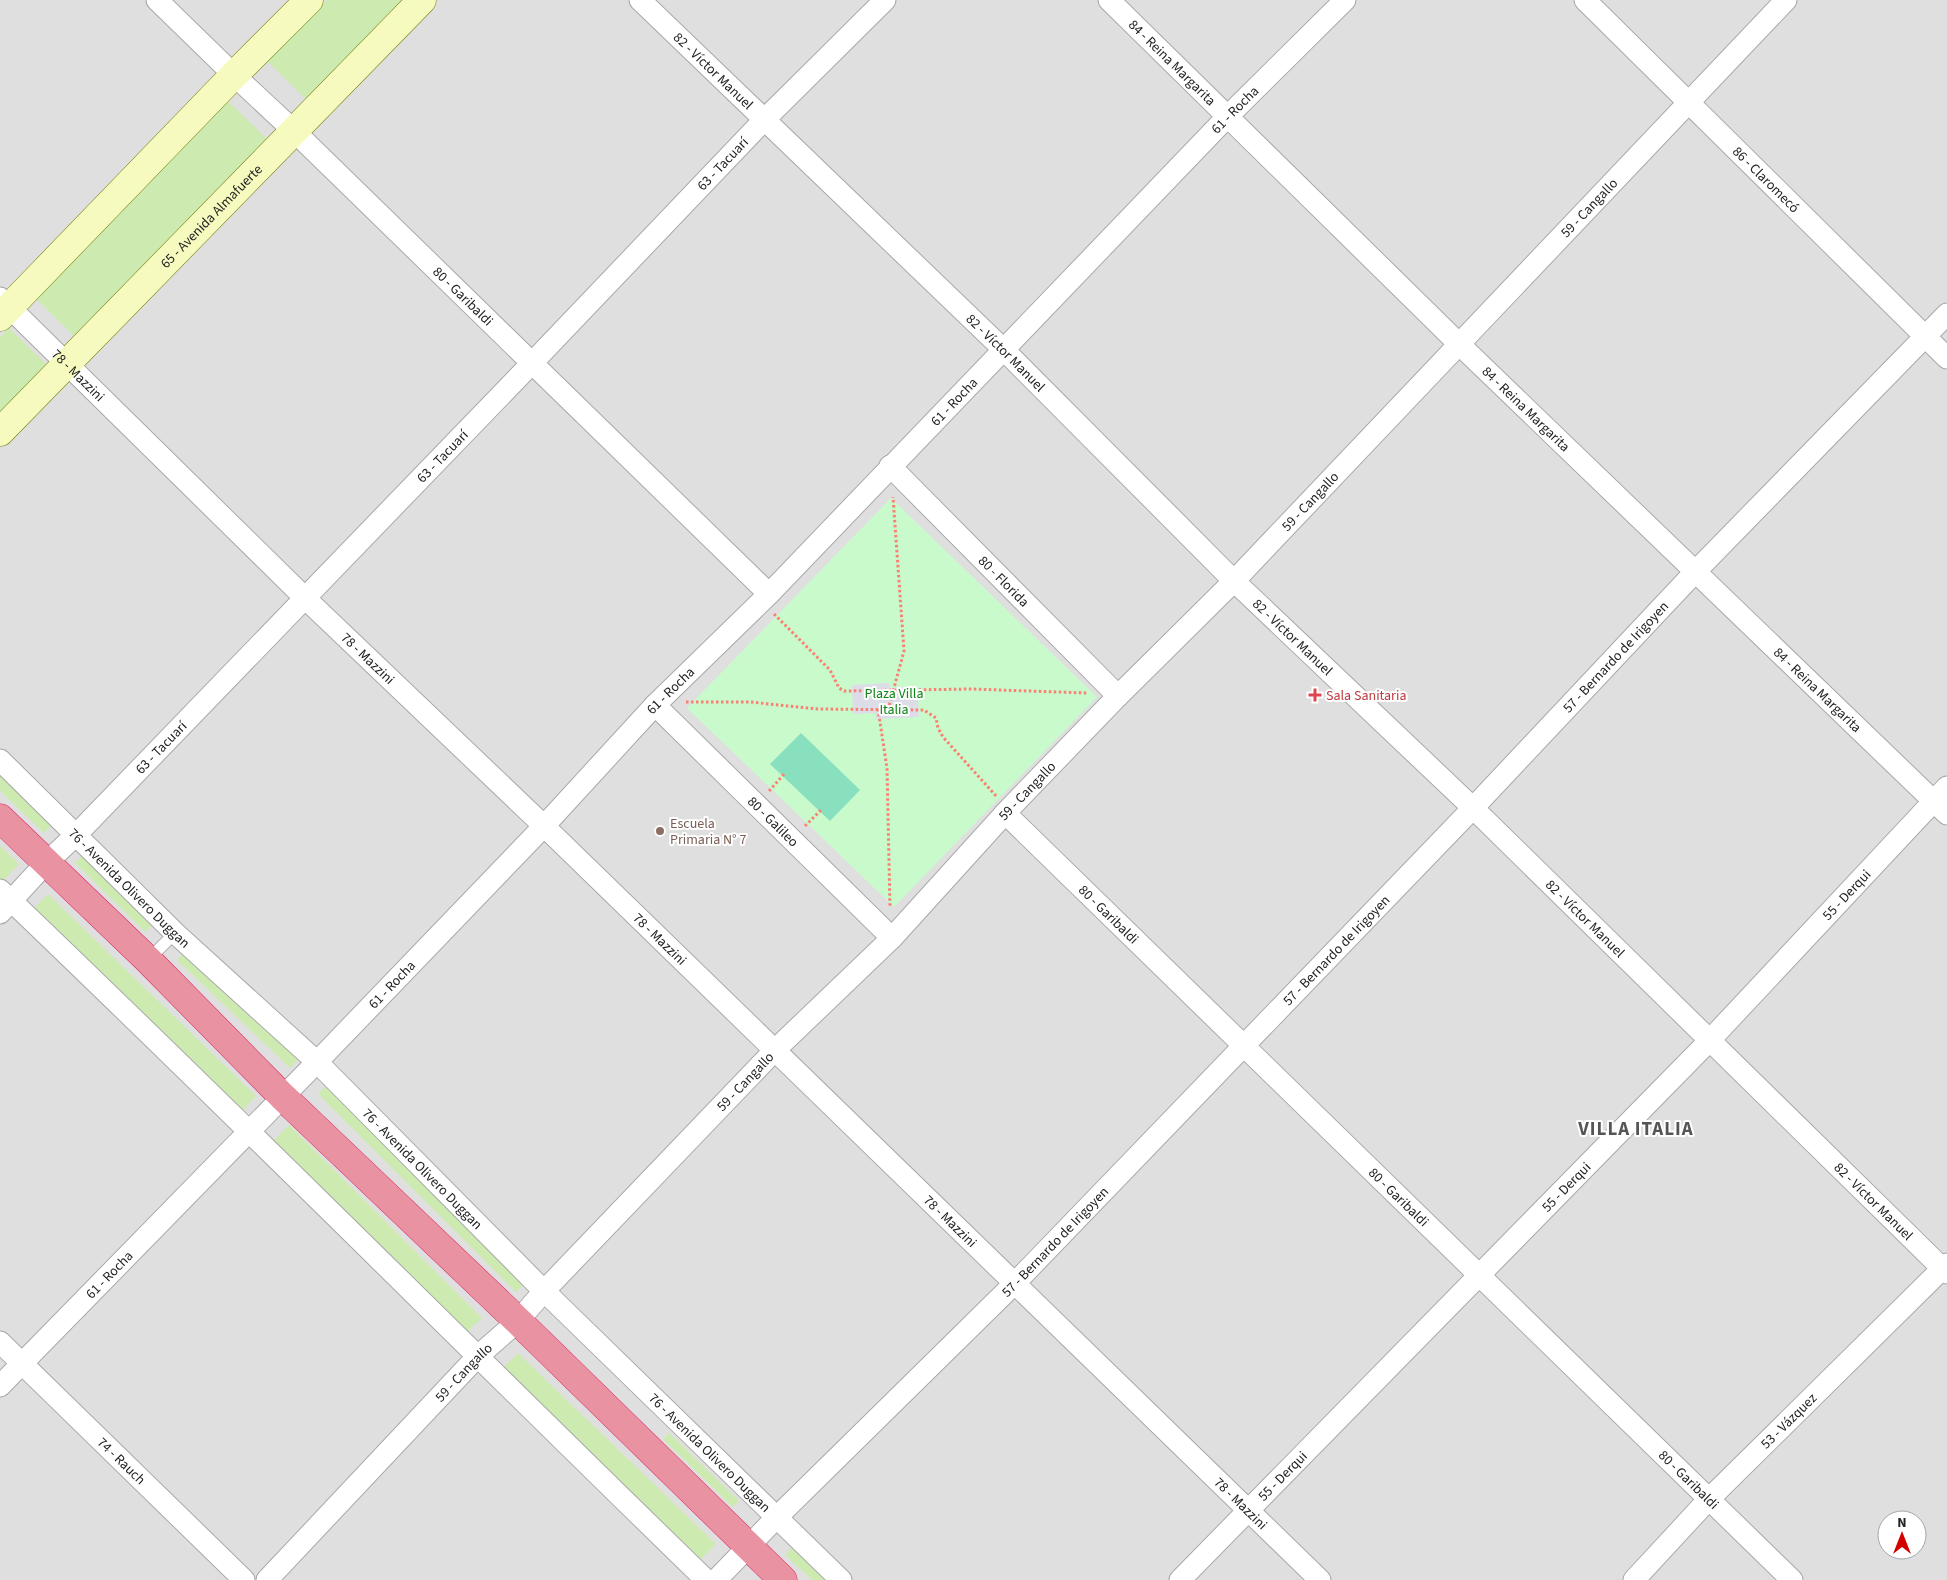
<svg xmlns="http://www.w3.org/2000/svg" width="1947" height="1580" viewBox="0 0 1947 1580" font-family="'Source Sans 3',sans-serif">
  <rect width="100%" height="100%" fill="#f2efe9"/>
  <!-- residential -->
  <path fill="#e0dfdf" fill-rule="evenodd" d="M0,0H1947V1580H0ZM1887,1520H1917V1550H1887Z"/>
  <!-- grass -->
  <path fill="#cdebb0" d="M327,0H406L307,100L267,61Z
    M228,101L268,140L75,337L35,298Z
    M9,328L49,367L0,417V337Z
    M0,774L53,824L44,833L0,791Z
    M0,846L19,864L2,882L0,881Z
    M84,854L154,923L145,932L75,863Z
    M48,894L256,1096L242,1111L34,908Z
    M186,951L299,1058L290,1068L177,960Z
    M326,1086L524,1284L516,1292L318,1094Z
    M289,1125L482,1318L467,1332L274,1140Z
    M518,1353L716,1544L700,1560L502,1369Z
    M669,1433L739,1501L733,1507L663,1439Z
    M793,1546L830,1580H812L785,1555Z"/>
  <!-- park -->
  <path fill="#c8facc" d="M891,498L1097,697L894,907L687,708Z"/>
  <!-- pitch -->
  <path fill="#88e0be" d="M801,733L860,790L830,821L770,764Z"/>
  <!-- plaza -->
  <path fill="#dddde8" d="M889,683L890,688L917,686L919,717L876,719L875,713L853,714L852,685Z"/>
  <g fill="none" stroke-linecap="round" stroke-linejoin="round">
    <defs>
      <path id="lane" d="M148,960L175,933"/>
      <g id="street">
        <path id="s1" d="M157,0L234,75L294,131L769,594"/>
        <path id="s2" d="M640,0L1003,349L1234,581L1473,808L1947,1273"/>
        <path id="s3" d="M1109,0L1459,344L1947,814"/>
        <path id="s4" d="M1585,0L1947,358"/>
        <path id="s5" d="M0,298L306,599L544,826L1320,1580"/>
        <path id="s6" d="M890,466L1118,696"/>
        <path id="s7" d="M655,705L892,938"/>
        <path id="s8" d="M0,760L175,933L317,1062L544,1291L841,1580"/>
        <path id="s9" d="M1005,813L1792,1580"/>
        <path d="M0,890C238,1117 470,1351 706,1580"/>
        <path id="s10" d="M0,913L46,863L76,835L533,362L764,120L885,0"/>
        <path id="s11" d="M0,1342L244,1580"/>
        <path id="s12" d="M0,1386L317,1062L544,826L655,705L769,594L1228,116L1345,0"/>
        <path id="s13" d="M267,1580L477,1357L518,1321L544,1291L775,1050L892,938L1008,810L1118,696L1234,581L1786,0"/>
        <path id="s14" d="M716,1580L776,1518L1015,1283L1473,808L1695,572L1947,314"/>
        <path id="s15" d="M1180,1580L1710,1040L1947,787"/>
        <path id="s16" d="M1634,1580L1708,1500L1947,1264"/>
      </g>
      <g id="secondary">
        <path d="M0,317L234,75L309,0"/>
        <path id="s17" d="M0,432L422,0"/>
      </g>
      <path id="highway" d="M0,818L148,960L282,1096L518,1321L783,1580"/>
    </defs>
    <!-- lane casing -->
    <use href="#lane" stroke="#a9a9a9" stroke-width="13"/>
    <!-- street casing -->
    <use href="#street" stroke="#a9a9a9" stroke-width="23"/>
    <!-- secondary casing -->
    <use href="#secondary" stroke="#707d05" stroke-width="29"/>
    <!-- highway casing -->
    <use href="#highway" stroke="#dc2a67" stroke-width="29"/>
    <!-- path -->
    <path stroke="#fa8072" stroke-width="3" stroke-dasharray="2.5 2.5" stroke-linecap="butt" d="M774,614L830,670L839,688L844,691L971,689L1087,693
      M686,702H750L818,709L924,710L936,718L938,728L943,737L997,797
      M878,709L887,768L890,907
      M888,710L904,651L893,497
      M769,791L785,773
      M805,826L822,809"/>
    <!-- lane -->
    <use href="#lane" stroke="#fff" stroke-width="11"/>
    <!-- street -->
    <use href="#street" stroke="#fff" stroke-width="21"/>
    <!-- secondary -->
    <use href="#secondary" stroke="#f7fabf" stroke-width="28"/>
    <!-- highway -->
    <use href="#highway" stroke="#e892a2" stroke-width="28"/>
  </g>
  <!-- markers -->
  <path fill="#e0444e" stroke="#fff" stroke-width="2" d="M1312.5 687.5h5v5h5v5h-5v5h-5v-5h-5v-5h5z"/>
  <circle fill="#8d6e63" stroke="#fff" stroke-width="2" cx="660" cy="831" r="5"/>
  <g text-anchor="middle" stroke-width="4" stroke-linejoin="round" paint-order="stroke">
    <!-- street labels -->
    <g font-size="14" fill="#222" stroke="#fff">
      <text dy="5" stroke="none"><textPath href="#s3" startOffset="89">84 - Reina Margarita</textPath></text>
      <text dy="5" stroke="none"><textPath href="#s2" startOffset="102">82 - Víctor Manuel</textPath></text>
      <text dy="5" stroke="none"><textPath href="#s12" startOffset="1776">61 - Rocha</textPath></text>
      <text dy="5" stroke="none"><textPath href="#s10" startOffset="1041">63 - Tacuarí</textPath></text>
      <text dy="5" stroke="none"><textPath href="#s4" startOffset="255">86 - Claromecó</textPath></text>
      <text dy="5" stroke="none"><textPath href="#s13" startOffset="1906">59 - Cangallo</textPath></text>
      <text dy="5" stroke="none"><textPath href="#s17" startOffset="302">65 - Avenida Almafuerte</textPath></text>
      <text dy="5" stroke="none"><textPath href="#s1" startOffset="426">80 - Garibaldi</textPath></text>
      <text dy="5" stroke="none"><textPath href="#s2" startOffset="508">82 - Víctor Manuel</textPath></text>
      <text dy="5" stroke="none"><textPath href="#s5" startOffset="110">78 - Mazzini</textPath></text>
      <text dy="5" stroke="none"><textPath href="#s12" startOffset="1371">61 - Rocha</textPath></text>
      <text dy="5" stroke="none"><textPath href="#s3" startOffset="584">84 - Reina Margarita</textPath></text>
      <text dy="5" stroke="none"><textPath href="#s10" startOffset="636">63 - Tacuarí</textPath></text>
      <text dy="5" stroke="none"><textPath href="#s13" startOffset="1501">59 - Cangallo</textPath></text>
      <text dy="5" stroke="none"><textPath href="#s6" startOffset="162">80 - Florida</textPath></text>
      <text dy="5" stroke="none"><textPath href="#s2" startOffset="912">82 - Víctor Manuel</textPath></text>
      <text dy="5" stroke="none"><textPath href="#s14" startOffset="1289">57 - Bernardo de Irigoyen</textPath></text>
      <text dy="5" stroke="none"><textPath href="#s5" startOffset="515">78 - Mazzini</textPath></text>
      <text dy="5" stroke="none"><textPath href="#s3" startOffset="989">84 - Reina Margarita</textPath></text>
      <text dy="5" stroke="none"><textPath href="#s12" startOffset="966">61 - Rocha</textPath></text>
      <text dy="5" stroke="none"><textPath href="#s10" startOffset="231">63 - Tacuarí</textPath></text>
      <text dy="5" stroke="none"><textPath href="#s13" startOffset="1096">59 - Cangallo</textPath></text>
      <text dy="5" stroke="none"><textPath href="#s7" startOffset="166">80 - Galileo</textPath></text>
      <text dy="5" stroke="none"><textPath href="#s8" startOffset="182">76 - Avenida Olivero Duggan</textPath></text>
      <text dy="5" stroke="none"><textPath href="#s15" startOffset="956">55 - Derqui</textPath></text>
      <text dy="5" stroke="none"><textPath href="#s9" startOffset="145">80 - Garibaldi</textPath></text>
      <text dy="5" stroke="none"><textPath href="#s2" startOffset="1318">82 - Víctor Manuel</textPath></text>
      <text dy="5" stroke="none"><textPath href="#s5" startOffset="920">78 - Mazzini</textPath></text>
      <text dy="5" stroke="none"><textPath href="#s14" startOffset="884">57 - Bernardo de Irigoyen</textPath></text>
      <text dy="5" stroke="none"><textPath href="#s12" startOffset="561">61 - Rocha</textPath></text>
      <text dy="5" stroke="none"><textPath href="#s13" startOffset="691">59 - Cangallo</textPath></text>
      <text dy="5" stroke="none"><textPath href="#s8" startOffset="588">76 - Avenida Olivero Duggan</textPath></text>
      <text dy="5" stroke="none"><textPath href="#s15" startOffset="551">55 - Derqui</textPath></text>
      <text dy="5" stroke="none"><textPath href="#s9" startOffset="550">80 - Garibaldi</textPath></text>
      <text dy="5" stroke="none"><textPath href="#s2" startOffset="1722">82 - Víctor Manuel</textPath></text>
      <text dy="5" stroke="none"><textPath href="#s5" startOffset="1325">78 - Mazzini</textPath></text>
      <text dy="5" stroke="none"><textPath href="#s14" startOffset="479">57 - Bernardo de Irigoyen</textPath></text>
      <text dy="5" stroke="none"><textPath href="#s12" startOffset="156">61 - Rocha</textPath></text>
      <text dy="5" stroke="none"><textPath href="#s13" startOffset="286">59 - Cangallo</textPath></text>
      <text dy="5" stroke="none"><textPath href="#s16" startOffset="222">53 - Vázquez</textPath></text>
      <text dy="5" stroke="none"><textPath href="#s8" startOffset="992">76 - Avenida Olivero Duggan</textPath></text>
      <text dy="5" stroke="none"><textPath href="#s11" startOffset="170">74 - Rauch</textPath></text>
      <text dy="5" stroke="none"><textPath href="#s15" startOffset="146">55 - Derqui</textPath></text>
      <text dy="5" stroke="none"><textPath href="#s9" startOffset="955">80 - Garibaldi</textPath></text>
      <text dy="5" stroke="none"><textPath href="#s5" startOffset="1730">78 - Mazzini</textPath></text>
    </g>
    <!-- park labels -->
    <g font-size="14" fill="#0c8416" stroke="#fff">
      <text x="894" y="698">Plaza Villa<tspan x="894" dy="16">Italia</tspan></text>
    </g>
    <!-- health labels -->
    <g font-size="14" fill="#be3a42" stroke="#fff" text-anchor="start">
      <text x="1326" y="700">Sala Sanitaria</text>
    </g>
    <!-- education labels -->
    <g font-size="14" fill="#785e54" stroke="#fff" text-anchor="start">
      <text x="670" y="828">Escuela<tspan x="670" dy="16">Primaria N° 7</tspan></text>
    </g>
    <!-- district labels -->
    <g font-size="19" font-weight="bold" letter-spacing="1" fill="#555" stroke="#fff">
      <text x="1636" y="1135">VILLA ITALIA</text>
    </g>
  </g>
  <!-- north arrow -->
  <g transform="translate(1902 1535)"><circle r="24" fill="#ffffff" stroke="#a7a7a7"/>
  <path d="M0-4L9 19L0 12L-9 19Z" fill="#d40000"/>
  <text y="-8" font-size="14" font-weight="bold" text-anchor="middle" fill="#222222">N</text>
  </g>
</svg>
